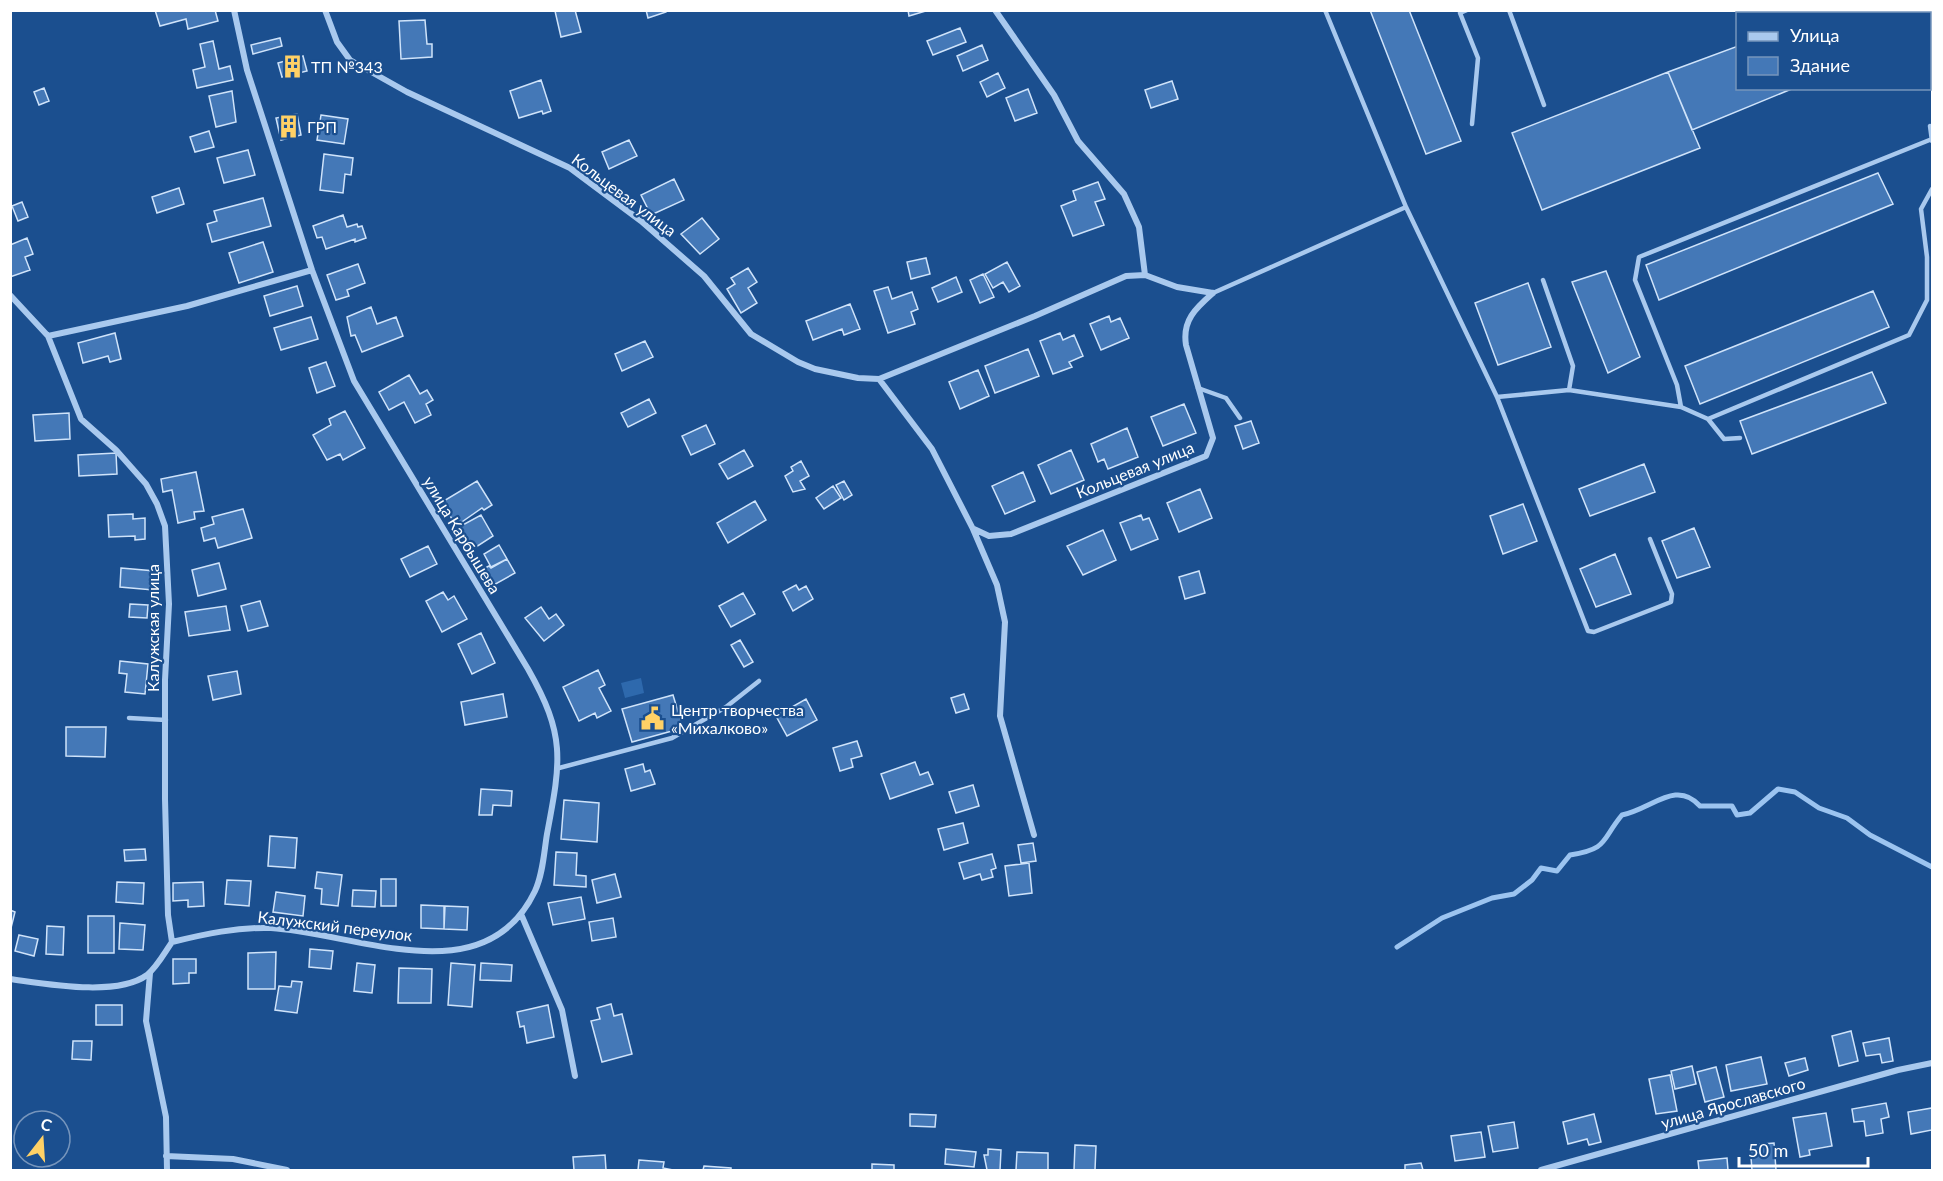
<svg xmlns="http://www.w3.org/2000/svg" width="1943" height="1181" viewBox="0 0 1943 1181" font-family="Lato,sans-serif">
  <rect width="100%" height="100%" fill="#1b4f8f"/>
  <!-- green -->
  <path fill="#2e69ad" d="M641,678L644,693L625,698L621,683Z"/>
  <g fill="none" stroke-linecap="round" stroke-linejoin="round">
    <!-- stream -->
    <path stroke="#9cc4f0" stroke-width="5" d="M1397,947L1442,918L1492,898L1514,894L1532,880L1541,868L1557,871L1570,855C1609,849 1601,840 1622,815C1652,809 1676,779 1700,806H1732L1737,815L1750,813L1778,789L1795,792L1819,808L1847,818L1870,835L1932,867"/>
  </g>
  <!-- building -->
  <path fill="#4478b7" stroke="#cfe3fa" stroke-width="1.5" d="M155,10H215L218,21L188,29L186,19L160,26Z
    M575,10L581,32L561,37L555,11Z
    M646,10H666V12L648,18Z
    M908,10H929L909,16Z
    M1370,10H1409L1461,141L1426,154Z
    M425,20L427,44H432V57L401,59L399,21Z
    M960,28L966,42L933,55L927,41Z
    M280,38L282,46L253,54L251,45Z
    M213,41L219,69L230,66L233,80L197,88L193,70L205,67L200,44Z
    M982,45L988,60L963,71L957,56Z
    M1738,46V88H1794L1692,130L1668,72Z
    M303,56L307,71L282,77L278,63Z
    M1668,72L1700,148L1542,210L1512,133Z
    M998,73L1005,88L987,97L980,82Z
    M541,80L551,111L543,114L542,111L519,118L510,91Z
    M1172,81L1178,99L1151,108L1145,90Z
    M44,88L49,101L39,105L34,92Z
    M1028,89L1037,113L1015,121L1006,98Z
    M232,91L236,122L216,127L209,96Z
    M297,114L301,135L281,140L276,118Z
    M321,115L348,119L344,144L317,140Z
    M209,131L214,147L195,152L190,137Z
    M629,140L637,156L609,169L602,152Z
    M248,150L255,175L224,183L217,158Z
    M324,154L353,158L351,175L345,174L343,193L320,190Z
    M1878,173L1893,204L1659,300L1646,265Z
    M674,179L684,200L651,215L641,195Z
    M1098,182L1105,199L1095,202L1104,225L1073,236L1061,206L1076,200L1073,191Z
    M179,188L184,204L157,213L152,197Z
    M263,198L271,226L212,242L207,224L217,221L214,211Z
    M22,202L28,217L18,221L12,206Z
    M343,215L347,227L357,224L358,227L362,226L366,238L355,242V239L326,249L322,237L317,238L313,226Z
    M702,218L719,239L700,254L681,234Z
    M27,238L33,254L25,257L30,270L10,277V245Z
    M263,242L273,272L239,283L229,253Z
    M926,258L930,274L911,279L907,262Z
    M1007,262L1020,286L1009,292L1003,282L993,288L985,274Z
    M358,264L365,283L347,290L349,296L336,300L327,275Z
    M748,268L757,282L748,288L757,303L741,313L727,289L735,284L731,278Z
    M1606,271L1640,357L1608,373L1572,282Z
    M983,274L994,297L980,303L970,280Z
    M956,277L962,292L938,302L932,288Z
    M1528,283L1551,347L1498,365L1475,303Z
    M297,286L303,306L270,316L264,296Z
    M888,287L892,299L912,292L918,309L911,312L915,324L888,333L874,291Z
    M1873,291L1889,327L1700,404L1685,366Z
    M850,304L860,329L844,335L842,329L813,340L806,321Z
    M371,307L377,324L396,317L403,336L362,352L355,335L351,336L347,317Z
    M1109,316L1111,322L1120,318L1129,338L1101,350L1090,324Z
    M311,317L318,339L281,350L274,328Z
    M115,333L121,359L110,362L108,356L83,363L78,343Z
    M1060,333L1063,340L1074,335L1083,356L1069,362L1072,367L1053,374L1040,341Z
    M645,341L653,357L622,371L615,354Z
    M1028,349L1039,376L995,393L985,366Z
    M326,362L335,386L317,393L309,368Z
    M978,370L989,396L960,409L949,382Z
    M1872,372L1886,403L1752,454L1740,421Z
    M409,375L420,394L427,390L433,400L426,404L431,415L415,423L404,402L389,410L379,392Z
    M649,399L656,413L628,427L621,413Z
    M1184,404L1196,433L1163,446L1151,417Z
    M345,411L365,448L343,460L340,454L327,460L313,435L331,425L329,419Z
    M69,413L70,439L35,441L33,415Z
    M1251,421L1259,443L1243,449L1235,426Z
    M706,425L715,444L691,455L682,436Z
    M1127,428L1138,457L1108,469L1104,459L1098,462L1091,444Z
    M744,450L753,466L728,479L719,464Z
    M1071,450L1084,480L1051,494L1038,465Z
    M116,453L117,474L79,476L78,455Z
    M801,461L809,476L800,481L805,489L793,492L785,476L793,471L791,467Z
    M1644,464L1655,492L1590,516L1579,489Z
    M196,472L204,511L194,512L195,519L178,523L172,490L163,492L161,479Z
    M1023,472L1035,501L1005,514L992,486Z
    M477,481L492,505L484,510L482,508L456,526L442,502Z
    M844,481L852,495L844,500L836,485Z
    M833,486L841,498L824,509L816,498Z
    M1200,489L1212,518L1179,532L1167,503Z
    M755,501L766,520L728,543L717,523Z
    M1523,504L1537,541L1503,554L1490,516Z
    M243,509L252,538L218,548L215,538L204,541L201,528L214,524L212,517Z
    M133,514V519L145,518V539L135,540V536L109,537L108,515Z
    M481,515L493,536L473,549L459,527Z
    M1141,515L1143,520L1149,518L1158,539L1131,550L1120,523Z
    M1694,528L1710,567L1677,578L1662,541Z
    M1103,530L1116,560L1083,575L1067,546Z
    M499,545L507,559L491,567L484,554Z
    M428,546L437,564L410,577L401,559Z
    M1615,554L1631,594L1596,607L1580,569Z
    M507,559L515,573L492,586L483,569L489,566L491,568Z
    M219,563L226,589L198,596L192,570Z
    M121,568L155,571L153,590L120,587Z
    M1199,571L1205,593L1185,599L1179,577Z
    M796,585L799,590L806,586L813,599L793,611L783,592Z
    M443,592L448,600L454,596L467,619L442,632L426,601Z
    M743,593L755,614L731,627L719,606Z
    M260,601L268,626L248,631L241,606Z
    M130,604L148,605L147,618L129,617Z
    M226,606L230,630L189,636L185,612Z
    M541,607L549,619L556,614L564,625L544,641L525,618Z
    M481,633L495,663L472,674L458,644Z
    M740,640L753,662L744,667L731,645Z
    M120,661L148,664L145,694L125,692L127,674L119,673Z
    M598,670L605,685L599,688L611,711L597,718L595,713L579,721L563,687Z
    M237,671L241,694L213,700L208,676Z
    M503,694L507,717L465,725L461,702Z
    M964,694L969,709L956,713L951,698Z
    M673,695L683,728L632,742L622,709Z
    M806,699L817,720L787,736L776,716Z
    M66,727H106L105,757L66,756Z
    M857,741L862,756L851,759L853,767L840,771L833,748Z
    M915,762L920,775L928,772L933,784L890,799L881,774Z
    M643,764L645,772L650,770L655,784L631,791L625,769Z
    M973,785L979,806L956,813L949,792Z
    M481,789L512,791L511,806L493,805L492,815H479Z
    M564,800L599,803L597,842L561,839Z
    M963,823L968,843L944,850L938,829Z
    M270,836L297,838L295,868L268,866Z
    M1033,843L1036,861L1021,863L1018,845Z
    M145,849L146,860L125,861L124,850Z
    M556,852L577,853L576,875L586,876V887L554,885Z
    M992,854L996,868L991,870L993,877L982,880L980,874L964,879L959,863Z
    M1029,863L1032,893L1009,896L1005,866Z
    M317,872L342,875L338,906L321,904L322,889L315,888Z
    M615,874L621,897L597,903L592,880Z
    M381,879H396V906H381Z
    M227,880L251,881L249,906L225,904Z
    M117,882L144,883L143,904L116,902Z
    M203,882L204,906L188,907V900L173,901V883Z
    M353,890L376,891L375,907L352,906Z
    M276,892L305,896L303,916L273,912Z
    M581,897L585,919L553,925L548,903Z
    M421,905L444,906V929L421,928Z
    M445,906L468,907L467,930L444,929Z
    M10,910L15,912L11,928H10Z
    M88,916H114V953H88Z
    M613,918L616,937L592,941L589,922Z
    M120,923L145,925L143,950L119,949Z
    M47,926L64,927L63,955L46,954Z
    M19,935L38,939L34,956L15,951Z
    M310,949L333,951L331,969L309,967Z
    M276,952L275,989H248V953Z
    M173,959H196V973H189V983L173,984Z
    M357,963L375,965L372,993L354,991Z
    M451,963L475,965L472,1007L448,1005Z
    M481,963L512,965L511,981L480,980Z
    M399,968L432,969L431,1003H398Z
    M292,981L302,982L297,1013L275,1010L279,986L291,987Z
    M611,1004L614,1016L622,1014L632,1054L602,1062L591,1021L600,1019L597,1008Z
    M96,1005H122V1025H96Z
    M548,1005L554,1037L527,1043L524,1026L520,1027L517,1012Z
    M1851,1031L1858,1061L1839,1066L1832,1036Z
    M1889,1038L1893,1061L1882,1063L1880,1054L1866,1056L1863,1043Z
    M73,1041H92L91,1060L72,1059Z
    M1761,1057L1767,1084L1731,1091L1726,1065Z
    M1805,1058L1808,1070L1789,1076L1785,1063Z
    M1692,1066L1696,1084L1675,1089L1671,1071Z
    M1716,1067L1724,1097L1705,1102L1697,1072Z
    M1670,1075L1677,1111L1656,1114L1649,1079Z
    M1886,1103L1889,1117L1881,1119L1883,1133L1866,1136L1864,1121L1854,1122L1852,1109Z
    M1932,1108V1130L1911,1134L1908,1112Z
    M1826,1113L1832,1146L1809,1150L1810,1155L1800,1157L1793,1118Z
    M910,1114L936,1115L935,1127L910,1126Z
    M1594,1114L1601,1142L1589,1145L1587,1139L1568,1144L1563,1122Z
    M1514,1122L1518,1148L1493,1152L1488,1126Z
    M1481,1132L1485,1157L1455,1161L1451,1136Z
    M1774,1143L1776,1170H1752L1750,1145Z
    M1075,1145L1096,1146L1095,1170H1074Z
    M946,1149L976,1152L974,1167L945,1164Z
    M988,1149L1001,1150L1000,1170H987L984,1155H988Z
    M1017,1152L1048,1153V1170H1016Z
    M605,1155L606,1170H574L573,1157Z
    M1727,1158L1728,1170H1699L1698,1161Z
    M639,1160L664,1162L663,1168L673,1170H638Z
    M1421,1163L1423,1170H1405V1165Z
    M872,1164L894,1165V1170H872Z
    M704,1166L731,1168V1170H703Z"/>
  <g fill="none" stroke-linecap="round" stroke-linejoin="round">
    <!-- lane -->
    <path stroke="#a9c9ee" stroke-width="4.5" d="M1325,10L1406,207L1497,397L1588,631L1594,632L1671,602L1672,594L1650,539
      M1467,10L1460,13L1478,58L1472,124
      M1509,10L1544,105
      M1825,10L1826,14
      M1930,126L1932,141
      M1213,293L1406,207
      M1198,388L1226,398L1240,418
      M1569,390L1681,407L1708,419
      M1497,397L1569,390L1573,366L1543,280
      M1681,407L1677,385L1635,280L1639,257L1932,139
      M1740,438L1724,439L1708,419L1909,335L1927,300V257L1921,209L1932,189
      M129,718L166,720
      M559,768L672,738L726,707L759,681"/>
    <!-- street -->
    <path stroke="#a9c9ee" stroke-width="6" d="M325,10L337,42L350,60L407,92L570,168L641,221L704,276L751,334L798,362L815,369L858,378L879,379L1035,316L1126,276L1145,275L1177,287L1213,293
      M995,10L1054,95L1078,141L1124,194L1139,227L1145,275
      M10,295L48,336L81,419L116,450L146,484L157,504L165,526L169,604L165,680V799L168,915L172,942
      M48,336L187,306L312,270
      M879,379L932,449L973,529L997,585L1005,622L1000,716L1034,835
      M974,529L989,536L1011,534L1206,456L1213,438L1186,345C1182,320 1196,308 1213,293
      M521,914L562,1010L575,1076
      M150,973L146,1021L166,1117L167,1170
      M10,979C47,984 117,997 147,975C157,967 165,952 172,942C205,934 237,927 271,928C357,933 485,996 535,891C543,874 544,852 547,834C561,760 566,736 528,669L354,381L312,270L247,70L234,10
      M166,1156L233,1159L287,1170
      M1541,1170L1898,1070L1932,1063"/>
  </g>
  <!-- icons -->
  <defs>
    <symbol id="building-bare" viewBox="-9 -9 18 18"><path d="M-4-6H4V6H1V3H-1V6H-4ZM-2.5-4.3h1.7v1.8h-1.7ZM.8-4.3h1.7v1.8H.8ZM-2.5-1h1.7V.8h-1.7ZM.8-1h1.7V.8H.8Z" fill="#ffd166" stroke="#1b4f8f" stroke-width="2.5" paint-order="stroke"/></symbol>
    <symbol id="civic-bare" viewBox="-9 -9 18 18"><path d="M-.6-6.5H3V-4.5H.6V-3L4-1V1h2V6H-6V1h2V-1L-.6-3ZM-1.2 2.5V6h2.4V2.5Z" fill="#ffd166" stroke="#1b4f8f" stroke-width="2.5" paint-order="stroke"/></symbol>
  </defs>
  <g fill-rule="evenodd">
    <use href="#building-bare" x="276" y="50" width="33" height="33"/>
    <use href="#building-bare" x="272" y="110" width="33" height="33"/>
    <use href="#civic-bare" x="636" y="702" width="33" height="33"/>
  </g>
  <g text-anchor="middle" stroke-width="4.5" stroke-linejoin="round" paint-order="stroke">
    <!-- poi labels -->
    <g font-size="16" fill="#fff" stroke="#1b4f8f" text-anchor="start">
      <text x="311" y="73">ТП №343</text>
      <text x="307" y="133">ГРП</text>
      <text x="671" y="716">Центр творчества<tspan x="671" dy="18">«Михалково»</tspan></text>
    </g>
    <!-- street labels -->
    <g font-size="16" fill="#fff" stroke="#1b4f8f">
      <text transform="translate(624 195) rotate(37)" y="6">Кольцевая улица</text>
      <text transform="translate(1135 470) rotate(-22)" y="6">Кольцевая улица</text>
      <text transform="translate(462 535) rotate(59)" y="6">улица Карбышева</text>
      <text transform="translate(153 628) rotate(-90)" y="6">Калужская улица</text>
      <text transform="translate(335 926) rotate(7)" y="6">Калужский переулок</text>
      <text transform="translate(1733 1103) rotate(-16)" y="6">улица Ярославского</text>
    </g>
  </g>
  <!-- border -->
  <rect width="1943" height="1181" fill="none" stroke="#ffffff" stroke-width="24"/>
  <!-- legend -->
  <rect x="1736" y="12" width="195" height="78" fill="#1b4f8f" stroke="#7695bc" stroke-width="1.5"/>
  <rect x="1748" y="32" width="30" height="9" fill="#a9c9ee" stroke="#7695bc" stroke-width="1.5"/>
  <text x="1790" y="42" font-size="18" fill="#ffffff">Улица</text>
  <rect x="1748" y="57" width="30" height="18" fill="#4478b7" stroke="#7695bc" stroke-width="1.5"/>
  <text x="1790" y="72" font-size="18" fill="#ffffff">Здание</text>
  <!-- north arrow -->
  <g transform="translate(42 1139) rotate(17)"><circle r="28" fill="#1b4f8f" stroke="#7695bc" stroke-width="1.5"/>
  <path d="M0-4.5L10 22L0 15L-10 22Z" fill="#ffd166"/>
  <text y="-9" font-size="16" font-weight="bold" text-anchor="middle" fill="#ffffff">С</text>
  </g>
  <!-- scale -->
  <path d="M1739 1157v9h129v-9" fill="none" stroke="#ffffff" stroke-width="3"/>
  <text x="1748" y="1157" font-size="18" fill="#ffffff" stroke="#1b4f8f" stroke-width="4.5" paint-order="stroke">50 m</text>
</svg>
